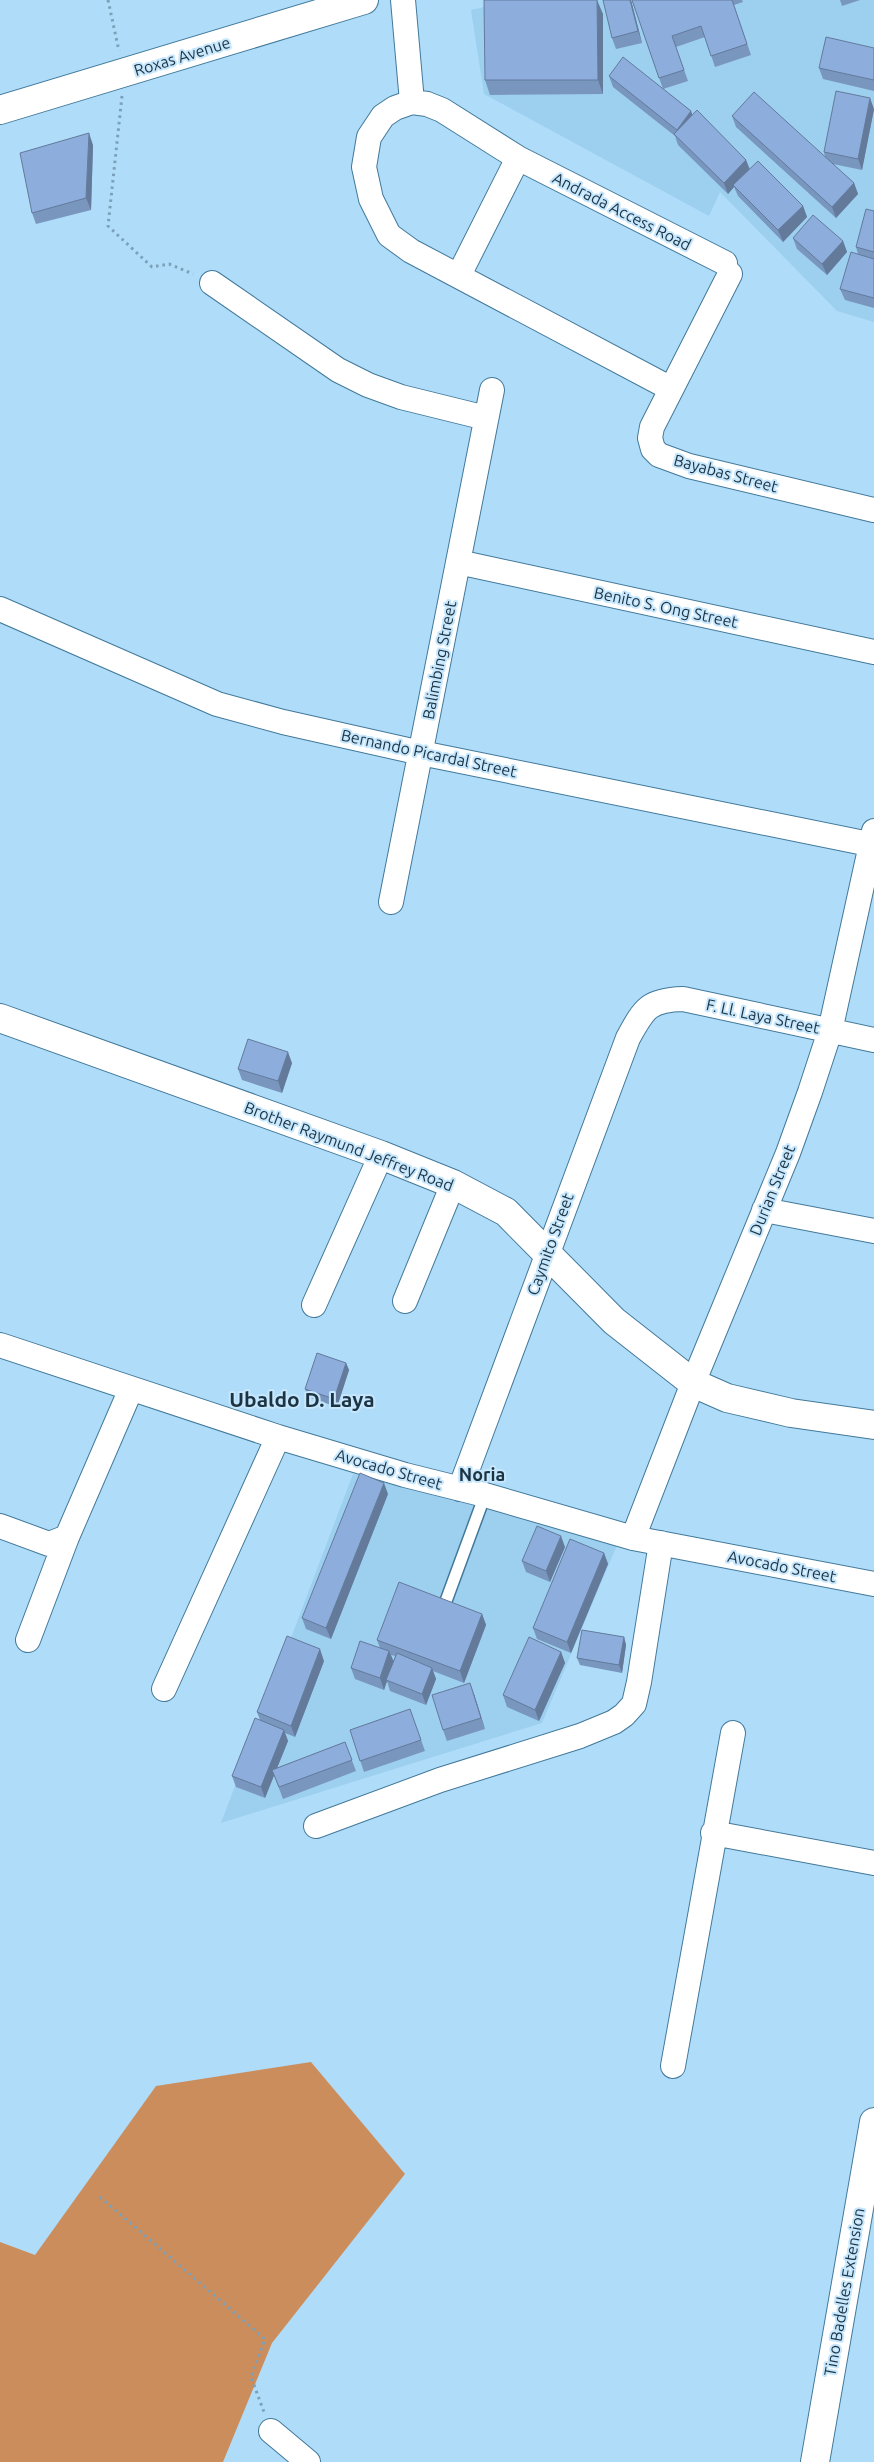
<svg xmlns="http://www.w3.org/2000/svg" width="874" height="2462" viewBox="0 0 874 2462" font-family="Ubuntu,sans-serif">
  <rect width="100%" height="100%" fill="#afdcf9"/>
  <!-- built -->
  <path fill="#9dcfef" d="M516,0H874V322L837,311L720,192L709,216L484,94L471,10Z
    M353,1474L618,1543L542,1723L221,1823Z"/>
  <!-- forest -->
  <path fill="#cc8d5c" d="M311,2062L405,2174L272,2343L223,2462H0V2242L35,2255L156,2086Z"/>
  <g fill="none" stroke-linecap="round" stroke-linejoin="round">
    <defs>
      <path id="service" d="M446,1601L485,1495"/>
      <path id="minor" d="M403,0L412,102
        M730,274L652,427L650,438L653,449L659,455L689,466L874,510
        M459,275L518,158
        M212,283L338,370L368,385L401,397L486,418
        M662,384L411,251L389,235L371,199L364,167L369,137L383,116L395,108L412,102L427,104L442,110L518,158L725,263
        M458,562L874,652
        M0,609L217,704L283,722L421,753L874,845
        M391,902L492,390
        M764,1210L874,1231
        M405,1301L453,1184
        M314,1305L381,1155
        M0,1345L278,1437L405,1475L485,1495L633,1538L874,1584
        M460,1489L628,1038C644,1009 648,1000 683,999L874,1040
        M0,1526L49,1544L67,1537L131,1389
        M633,1538L693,1383L788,1153L810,1092L830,1031L874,831
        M28,1640L67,1537
        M164,1689L278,1437
        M316,1826L440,1780L580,1736L614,1722L624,1715L634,1704L639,1682L661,1543
        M713,1833L874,1863
        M673,2066L733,1733
        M271,2431L308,2462"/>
      <path id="tertiary" d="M0,1018L381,1155L453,1184L506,1212L614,1321L693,1383L727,1398L791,1413L874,1425
        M815,2462L874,2122"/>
      <path id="trunk" d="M0,110L364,0"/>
    </defs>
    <!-- service casing -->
    <use href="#service" stroke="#42799a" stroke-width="14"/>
    <!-- minor casing -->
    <use href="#minor" stroke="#42799a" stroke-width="26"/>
    <!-- tertiary casing -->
    <use href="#tertiary" stroke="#42799a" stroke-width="30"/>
    <!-- trunk casing -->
    <use href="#trunk" stroke="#42799a" stroke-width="30"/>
    <!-- path -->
    <path stroke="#7ba0b8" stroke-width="3" stroke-dasharray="2.5 4" stroke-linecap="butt" d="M108,0L119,51
      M122,96L108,226L152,267L169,264L193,274
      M100,2197L265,2339L251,2377L264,2412"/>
    <!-- service -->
    <use href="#service" stroke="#fff" stroke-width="11"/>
    <!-- minor -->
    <use href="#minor" stroke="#fff" stroke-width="24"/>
    <!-- tertiary -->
    <use href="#tertiary" stroke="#fff" stroke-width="28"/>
    <!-- trunk -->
    <use href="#trunk" stroke="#fff" stroke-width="28"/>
  </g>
  <!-- wall -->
  <path fill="#7996be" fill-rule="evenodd" d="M631,0L642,43L616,49L612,38Z
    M632,0H742L743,2L734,5L751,55L715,67L705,37L676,47L688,81L663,89L691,111L692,115L746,160L750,169L803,206L807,217L783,242L738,196L734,187L728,194L678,145L675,136L613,87L609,76L663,89Z
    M840,0H860L842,6Z
    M603,14V94L490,95L485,80Z
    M874,48V91L823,79L819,68Z
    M874,109L862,170L833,164L854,183L858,194L836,218L736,127L732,116L825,157L824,152Z
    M93,145L91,210L36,224L32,213Z
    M874,211V308L845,300L840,289L858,254L856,247Z
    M793,238L843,241L847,252L827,275L797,249Z
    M292,1063L282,1093L242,1080L238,1069Z
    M346,1363L349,1370L337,1407L308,1397L305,1389Z
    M388,1494L331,1639L306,1629L302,1618Z
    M565,1547L550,1582L526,1572L522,1561Z
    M604,1553L608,1564L571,1653L537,1639L533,1628Z
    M482,1614L486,1625L464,1683L433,1671L436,1679L426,1705L390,1691L387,1681L384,1690L355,1679L351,1668L380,1648L377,1640ZM391,1655L395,1656L393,1662Z
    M624,1637L626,1645L622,1673L580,1665L577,1658Z
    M561,1652L565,1663L539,1721L507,1707L503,1695Z
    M324,1661L295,1737L285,1733L288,1741L277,1768L345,1742L356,1771L283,1799L274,1775L265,1798L236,1787L232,1776L260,1720L257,1712Z
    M474,1694L485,1729L447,1741L443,1730Z
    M410,1709L425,1751L364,1772L350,1730Z"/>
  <!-- shaded-wall -->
  <path fill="#637a9b" d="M597,0L603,14V94L598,80Z
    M630,0H631L642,43L638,31Z
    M870,98L874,109L862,170L858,159Z
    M691,111L695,123L677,130Z
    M89,133L93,145L91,210L86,198Z
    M746,160L750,171L733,185L734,187L728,194L724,183Z
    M854,183L858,194L836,218L832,207Z
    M803,206L807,217L783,242L778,230Z
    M843,241L847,252L827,275L822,264Z
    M288,1052L292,1063L282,1093L278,1081Z
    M346,1363L349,1370L337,1407L334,1399Z
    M384,1483L388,1494L331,1639L326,1628Z
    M561,1536L565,1547L550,1582L546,1571Z
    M604,1553L608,1564L571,1653L567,1642Z
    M482,1614L486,1625L464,1683L460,1671Z
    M624,1637L626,1645L622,1673L619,1665Z
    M320,1649L324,1661L295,1737L291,1726Z
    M389,1651L394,1662L386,1680L387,1681L384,1690L380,1678Z
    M561,1652L565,1663L539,1721L535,1710Z
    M432,1668L436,1679L426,1705L422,1694Z
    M470,1683L474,1694L485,1729L481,1718Z
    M284,1730L288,1741L265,1798L261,1787Z"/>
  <!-- building -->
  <path fill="#8daedd" stroke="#637a9b" d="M484,0H597L598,80H485Z
    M603,0H630L638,31L612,38Z
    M632,0H732L747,44L711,56L701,26L672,36L684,70L659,78Z
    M826,37L874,48V80L819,68Z
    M623,57L691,111L677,130L609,76Z
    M836,91L870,98L858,159L824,152Z
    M754,92L854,183L832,207L732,116Z
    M697,110L746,160L724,183L674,134Z
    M89,133L86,198L32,213L20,153Z
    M758,161L803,206L778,230L733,185Z
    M866,209L874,211V252L856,247Z
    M813,215L843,241L822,264L793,238Z
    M851,252L874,259V298L840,289Z
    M248,1039L288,1052L278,1081L238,1069Z
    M317,1353L346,1363L334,1399L305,1389Z
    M360,1473L384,1483L326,1628L302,1618Z
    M537,1526L561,1536L546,1571L522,1561Z
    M570,1539L604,1553L567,1642L533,1628Z
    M399,1582L482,1614L460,1671L377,1640Z
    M582,1630L624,1637L619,1665L577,1658Z
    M287,1636L320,1649L291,1726L257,1712Z
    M529,1637L561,1652L535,1710L503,1695Z
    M360,1641L389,1651L380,1678L351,1668Z
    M397,1653L432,1668L422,1694L386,1680Z
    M470,1683L481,1718L443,1730L432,1695Z
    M410,1709L421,1740L360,1761L350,1730Z
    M255,1718L284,1730L261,1787L232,1776Z
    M345,1742L352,1760L279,1787L272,1770Z"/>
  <g text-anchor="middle" stroke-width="4" stroke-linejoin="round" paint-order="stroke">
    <!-- street labels -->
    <g font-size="16" fill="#1c3342" stroke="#c6e7fd">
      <text transform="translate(182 56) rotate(-17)" y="6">Roxas Avenue</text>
      <text transform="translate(622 211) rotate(27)" y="6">Andrada Access Road</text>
      <text transform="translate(726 473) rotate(15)" y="6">Bayabas Street</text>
      <text transform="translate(666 607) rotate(12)" y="6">Benito S. Ong Street</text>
      <text transform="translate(439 660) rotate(-79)" y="6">Balimbing Street</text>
      <text transform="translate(429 753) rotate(12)" y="6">Bernando Picardal Street</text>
      <text transform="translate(763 1016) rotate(12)" y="6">F. Ll. Laya Street</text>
      <text transform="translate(349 1146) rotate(21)" y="6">Brother Raymund Jeffrey Road</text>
      <text transform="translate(772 1190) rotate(-68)" y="6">Durian Street</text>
      <text transform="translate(550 1244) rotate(-70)" y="6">Caymito Street</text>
      <text transform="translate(389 1469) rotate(16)" y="6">Avocado Street</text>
      <text transform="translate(782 1566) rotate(11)" y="6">Avocado Street</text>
      <text transform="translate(844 2292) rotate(-80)" y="6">Tino Badelles Extension</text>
    </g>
    <!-- neighbourhood labels -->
    <g font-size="18" font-weight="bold" fill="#1c3342" stroke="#c6e7fd">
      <text x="482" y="1481">Noria</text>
    </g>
    <!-- district labels -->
    <g font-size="21" font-weight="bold" fill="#1c3342" stroke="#c6e7fd">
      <text x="302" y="1407">Ubaldo D. Laya</text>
    </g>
  </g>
</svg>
